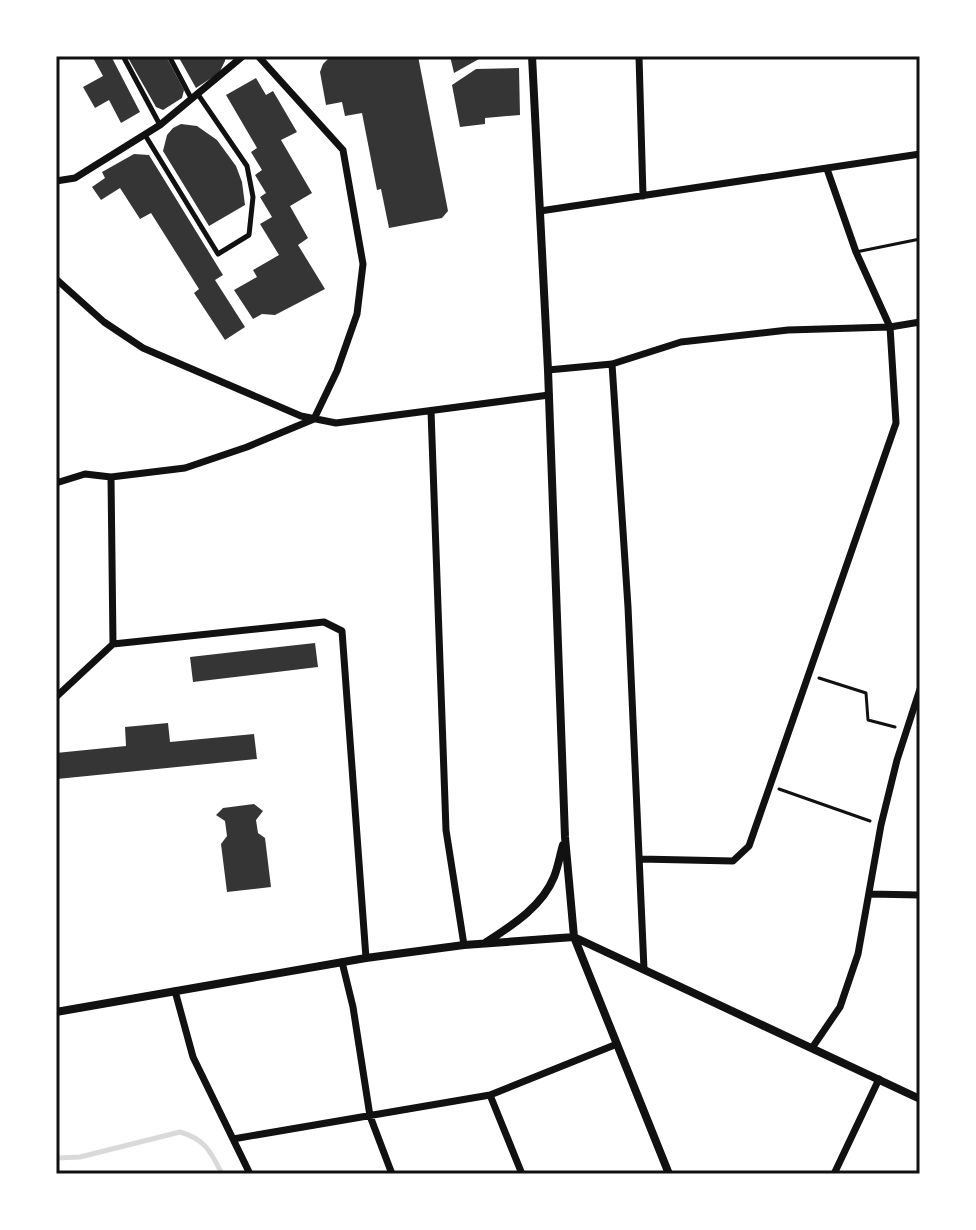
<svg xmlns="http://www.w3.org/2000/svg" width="976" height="1230" viewBox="0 0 976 1230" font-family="'IBM Plex Serif',serif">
  <rect width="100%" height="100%" fill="#fff"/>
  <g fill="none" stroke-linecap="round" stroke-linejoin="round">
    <!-- stream -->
    <path stroke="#d9d9d9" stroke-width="5" d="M56,1158L80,1157L180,1132C205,1139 211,1152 222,1174"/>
  </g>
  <!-- building -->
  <path fill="#353535" d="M92,56H111L140,112L121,123L109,100L95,108L83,87L103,76Z
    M127,56H166L184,90L182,98L163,110L156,107Z
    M178,56H225V61L219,73L196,88Z
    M331,56H418L448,211L442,218L389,228L381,189L377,190L362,113L345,116L342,102L326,105L320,72L323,64Z
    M450,56H479V59L454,73Z
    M519,68L520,115L485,118V124L460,127L452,85L476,69Z
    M256,78L266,95L273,91L297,132L281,140L312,193L290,206L308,238L298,245L325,289L275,315L262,314L253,319L234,290L257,277L253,270L279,255L260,224L272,217L260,197L266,193L255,175L262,170L251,152L257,148L226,95Z
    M181,124L197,126L217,140L236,166L242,182L245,205L209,226L163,151L167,135L173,128Z
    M134,154L149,155L223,275L215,280L245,327L225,340L194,293L199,289L151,213L140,219L120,188L101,200L92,187L105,178L102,172Z
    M315,643L318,667L193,682L190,657Z
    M168,723L170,742L254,734L257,759L57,779L56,753L126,746L125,727Z
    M254,804L263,811L256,820L258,833L265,838L271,887L227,892L221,844L227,836L225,821L216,815L223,808Z"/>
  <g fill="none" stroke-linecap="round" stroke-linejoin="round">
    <!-- path -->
    <path stroke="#111" stroke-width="3" d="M819,678L866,693L868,720L895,727
      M779,789L870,821"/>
    <!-- service -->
    <path stroke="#111" stroke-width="3" d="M856,252L920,239"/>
    <!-- pedestrian -->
    <path stroke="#111" stroke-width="5" d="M123,56L160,125
      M169,56L191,98
      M145,135L218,254L249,235L253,197L247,166L197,93"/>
    <!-- minor -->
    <path stroke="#111" stroke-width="7" d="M639,56L643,196
      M56,181L75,178L160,125L243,56
      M540,211L920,154
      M56,279L104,322L143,348L301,416L336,423L549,395
      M612,364L628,607L644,969
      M548,370L612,364L681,342L788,330L890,327L920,322
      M431,411L446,830L464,945
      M56,483L85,474L111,477L185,468L247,447L314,419L337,371L357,314L363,264L343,150L258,56
      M113,644L324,622L342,631L366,958
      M56,697L113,644L111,477
      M640,859L733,861L749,846L896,423L890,327L856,252L827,169
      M869,894L920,895
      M342,962L353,1007L370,1116L392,1174
      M175,991L193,1057L250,1174
      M812,1048L840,1007L858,954L881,825L897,760L920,689
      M490,1095L522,1174
      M233,1139L490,1095L617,1044
      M834,1174L879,1079"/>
    <!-- tertiary -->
    <path stroke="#111" stroke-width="8" d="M532,56L548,370L565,837L574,937L669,1174
      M485,943C511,926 542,907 554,877C558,867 560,855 563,845
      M56,1012L366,958L464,945L574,937L920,1099"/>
  </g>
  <!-- border -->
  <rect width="976" height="1230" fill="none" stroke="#ffffff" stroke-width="116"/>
  <rect x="58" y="58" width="860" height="1114" fill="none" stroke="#111" stroke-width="3"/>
</svg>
